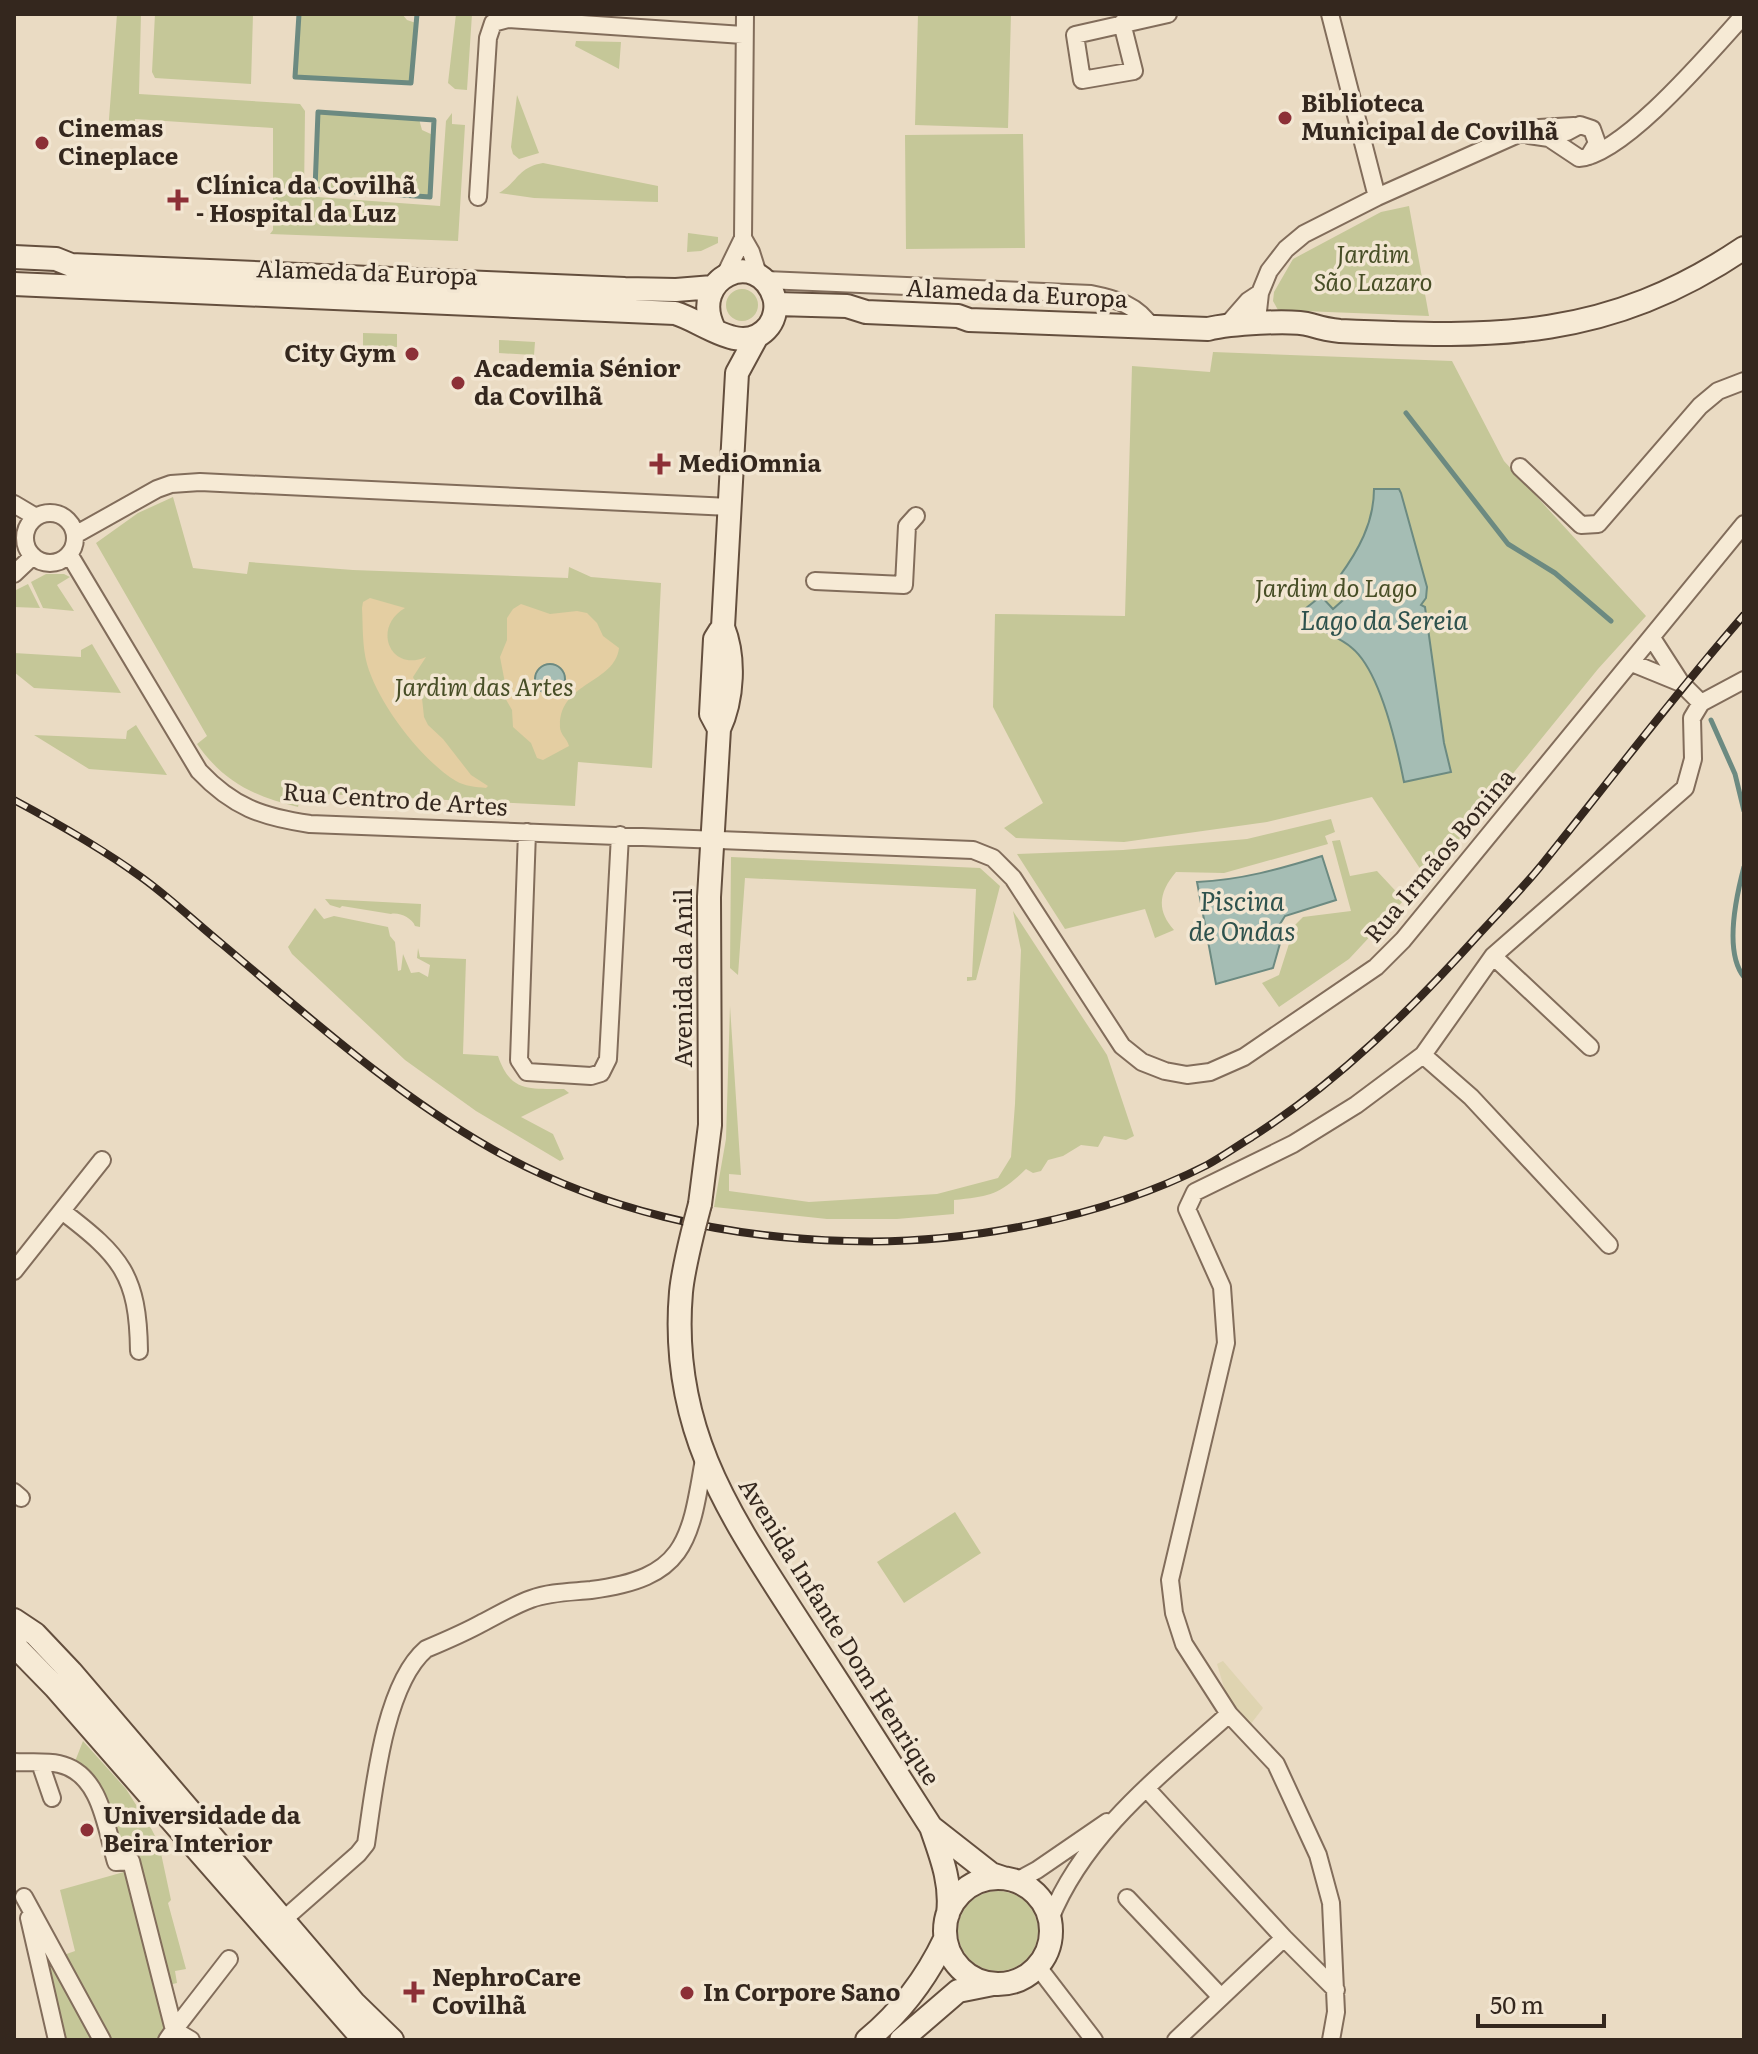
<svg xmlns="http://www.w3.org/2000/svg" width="1758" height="2054" viewBox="0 0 1758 2054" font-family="Literata,serif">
  <rect width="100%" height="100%" fill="#eadbc3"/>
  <!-- farmland -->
  <path fill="#dfd4b1" d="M1223,1661L1263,1708L1250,1725L1228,1701L1217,1664Z"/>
  <!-- green -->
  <path fill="#c5c798" d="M117,14H141L139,94L300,104L305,111L304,196L440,206L446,121L452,113V124L465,125L458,241L270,234L273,230V128L135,119L133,135L108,132Z
    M155,14H253L251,84L155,78L152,72Z
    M299,14H402L407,20L416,23L411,83L295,77Z
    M456,14H472L467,90L455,89L448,83Z
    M918,14H1011L1008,128L915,125Z
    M576,41L621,42L619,69L575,46Z
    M517,95L539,153L519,159L513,154L511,147Z
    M318,112L419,119L422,130L433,135L430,197L315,189Z
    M1023,134L1025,248L906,249L905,135Z
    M543,163L658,186V202L534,198L499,193C518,182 518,167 543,163Z
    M1409,206L1429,316L1278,310L1273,301L1274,292L1293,259L1381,212Z
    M688,233L718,237V243L701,251L687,252Z
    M726 305a16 16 0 1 1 32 0a16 16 0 1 1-32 0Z
    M363,333L397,334V347L363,346Z
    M499,340L535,342L534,355L499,353Z
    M1213,352L1452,361L1504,461L1646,616L1598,669L1427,879L1372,797L1267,822L1124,842L1016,838L1004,828L1043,803L993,707L995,614L1125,616L1132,366L1210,372Z
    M173,497L193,568L247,574L249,562L353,570L568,578L569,567L591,577L661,583L652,768L578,762L575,806L301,793L298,807C253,796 224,782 197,744L207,736L96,543L138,513Z
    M46,574H64L70,577L57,585L74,611L43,608L31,582Z
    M28,584L40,608L14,607V591Z
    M92,644L121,693L34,688L14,672V653L81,657V650Z
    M136,725L167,775L89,769L34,735L126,739L127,731Z
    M1331,819L1335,832L1325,836L1328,844L1224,873L1176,872C1159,892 1156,910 1174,930L1155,938L1145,909L1065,929L1017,854L1123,850L1247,839Z
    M1340,840L1350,876L1377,871L1404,900L1349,959L1279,1007L1262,983L1279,975L1295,925L1303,917L1351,911L1332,841Z
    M731,857L980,868L1000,886L976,980L967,981V977H972L976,889L745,878L738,975L730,968Z
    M325,899L421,904L420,927L415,926C412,918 399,912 391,914L342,906L340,908L330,905Z
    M315,908L324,919L334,916L388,927L390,936L395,942L398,971L401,970L403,954L411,973L419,972L428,977L430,965L417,958L418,948L420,957L466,959L463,1054L498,1056C511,1094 531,1088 564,1089L569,1093L521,1117L553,1134L564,1159L560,1161L476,1111L405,1060L292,954L288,947Z
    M1013,911L1107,1055L1134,1136L1126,1140L1104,1136L1098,1147L1081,1145L1063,1156L1048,1160L1041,1171L1033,1173L1026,1169C999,1195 991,1196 954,1200V1214L897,1219H827L714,1207L726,1139L730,1006L741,1175L729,1174V1191L809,1202L937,1194L998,1178L1011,1157L1015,1104L1021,950Z
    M955,1512L981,1553L904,1603L877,1562Z
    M83,1741L126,1789L152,1830L159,1844L171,1900L168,1903L186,1969L175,1971L177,1983L164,1986L166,1967L156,1925L139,1886L128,1849L112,1832L74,1764Z
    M131,1870L171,2025L161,2040H108L61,1956L75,1951L60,1890Z
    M958 1931a40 40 0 1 1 80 0a40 40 0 1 1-80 0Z
    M42,1943L99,2040H66Z"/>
  <!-- sand -->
  <path fill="#e4cea2" d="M370,598L405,608C371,628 391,673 426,657L413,677L422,698L424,717L428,725L443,739L471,775L488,786L486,788C476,787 464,786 456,781C421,760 378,703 367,664C362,646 363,626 362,608L363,602Z
    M521,604L550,614L577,611L587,613L597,623L603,636L619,648C615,683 560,682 560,725C559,734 567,738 569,746L543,760L537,758L531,743L513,727L512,710L504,696L505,683L500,657L507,640V618L513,609Z"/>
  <!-- water -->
  <path fill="#a5bdb4" stroke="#6c8a81" stroke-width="2" d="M1374,489H1399L1401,493L1427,587L1426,598L1421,605L1425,607L1444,743L1451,772L1404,782C1397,747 1380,671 1352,648C1336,634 1313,630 1300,613L1321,596L1333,609L1351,593L1339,577C1358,551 1374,523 1374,489Z
    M535 679a15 15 0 1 1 30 0a15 15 0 1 1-30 0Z
    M1322,856L1336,900L1285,916L1280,924L1281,940L1273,968L1216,984L1197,882C1241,880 1280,869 1322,856Z"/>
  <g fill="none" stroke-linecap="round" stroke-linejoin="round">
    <!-- stream -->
    <path stroke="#6c8a81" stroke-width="5" d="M299,14L295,77L411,83L417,14
      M318,112L434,120L430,197L315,189Z
      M1406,413L1508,544L1555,573L1611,621
      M1711,720L1735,774L1744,811
      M1744,867C1736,897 1724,952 1744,977"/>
    <defs>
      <path id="street" d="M1330,14L1377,197
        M1122,23L1134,71L1082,80L1075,35L1168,14
        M1567,132L1580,125L1592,129L1597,143L1589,156
        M1529,135L1549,138L1579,158C1624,155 1712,50 1744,15
        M478,197L488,38L493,23L508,19L743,35
        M743,238L751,252L758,274
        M725,275L743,238L745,14
        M766,280L1091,294C1116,299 1138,305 1152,328
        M1247,324L1258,311L1260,293L1269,271L1286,249L1304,234L1377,197L1516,135L1539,128L1574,126
        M1227,325L1248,301L1260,293
        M1520,467L1581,525L1598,524L1700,406L1718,391L1744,381
        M14,504L36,517
        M25 538a25 25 0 1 1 50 0a25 25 0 1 1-50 0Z
        M75,535L157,489L171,484L200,482L730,507
        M69,554L199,771C233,807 262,817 310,824L973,850L993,858L1013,878L1122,1046L1142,1062L1165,1071L1187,1075L1210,1072L1244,1057L1376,967L1403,940L1744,524
        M14,574L33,556
        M815,581L904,585L907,526L916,516
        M1652,638L1681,683L1701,703
        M1632,663L1681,683
        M1701,703L1744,680
        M527,832L519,1060L527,1072L591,1076L601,1073L608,1059L620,835
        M1493,956L1590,1047
        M1423,1055L1471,1097L1609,1245
        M62,1211C121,1256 138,1275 139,1351
        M14,1271L102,1160
        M14,1492L21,1498
        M14,1762C28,1763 45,1761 59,1764C101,1773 106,1828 116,1862L131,1861L174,2030L167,2040
        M40,1763L52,1798
        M1146,1788L1284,1938L1336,1990
        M1015,1882L1037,1870L1107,1822
        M24,1897L102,2040
        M1127,1898L1221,1997
        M29,1918L57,2040
        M1050,1919C1085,1832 1162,1774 1229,1714
        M283,1920L358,1854L366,1844C374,1790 384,1685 426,1649C445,1641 464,1633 482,1623C498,1615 514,1605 531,1599C550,1592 571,1592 591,1590C685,1578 690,1543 704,1459
        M1038,1967L1094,2040
        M191,2040L174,2030L229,1959
        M1176,2040L1284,1938
        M1331,2040L1336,2012L1331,1903L1318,1855L1276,1764L1229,1714L1184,1644L1174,1613L1170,1580L1226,1343L1222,1287L1187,1209L1195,1192L1293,1144L1356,1105L1423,1055L1493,956L1685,788L1693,759L1692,718L1701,703"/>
      <path id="secondary" d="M14,257L56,259L71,265L625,289L676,290L713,287
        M14,284L675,313C705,322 744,358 769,326C775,318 777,306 774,297C758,247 688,277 714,329
        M777,304L847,306L866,312L958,316L969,320L1208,329C1228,324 1291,319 1311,325C1321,328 1329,330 1340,331C1498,338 1607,340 1744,248
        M719,729L711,714L715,639L720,631
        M700,1204L710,1125L709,897L719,729C733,699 735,657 723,627L737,373L756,338
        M694,1227C689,1248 683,1271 681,1292C669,1431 732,1518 803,1628C846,1694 889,1761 931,1827C941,1856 952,1883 948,1914
        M14,1620L35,1634L71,1672L354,2003L392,2040
        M14,1645L55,1687L364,2040
        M931,1827L991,1874L1003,1878
        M945 1931a53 53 0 1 1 106 0a53 53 0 1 1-106 0Z
        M867,2040C901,2012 926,1979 945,1939
        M901,2040L958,1991L993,1984"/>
    </defs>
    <!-- street casing -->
    <use href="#street" stroke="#826d5b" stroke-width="20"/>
    <!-- secondary casing -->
    <use href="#secondary" stroke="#644f3e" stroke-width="26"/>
    <!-- street -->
    <use href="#street" stroke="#f6ead5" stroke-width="16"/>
    <!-- secondary -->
    <use href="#secondary" stroke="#f6ead5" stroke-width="22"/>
    <defs>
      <path id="rail" d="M14,800C57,823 101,848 141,877C169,897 195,922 222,944C309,1017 393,1093 492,1149C600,1210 724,1238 847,1241C964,1245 1103,1218 1207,1165C1222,1157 1237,1146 1252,1137C1339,1081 1412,1009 1480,933C1502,909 1524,887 1544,862C1611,779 1674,695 1744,615"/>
    </defs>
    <!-- rail casing -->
    <use href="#rail" stroke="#34271e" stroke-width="8"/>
    <!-- rail -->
    <use href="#rail" stroke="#f2e6d2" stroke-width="5" stroke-dasharray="15" stroke-linecap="butt"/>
    <defs>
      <path id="secondary-bridge" d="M694,1227L700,1204"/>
    </defs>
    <!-- secondary-bridge casing -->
    <use href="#secondary-bridge" stroke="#644f3e" stroke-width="26" stroke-linecap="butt"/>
    <!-- secondary-bridge -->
    <use href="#secondary-bridge" stroke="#f6ead5" stroke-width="22"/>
  </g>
  <!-- markers -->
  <g fill="#8c3037" stroke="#f2e6d2" stroke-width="3">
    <circle cx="1285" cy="118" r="8"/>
    <circle cx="42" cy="143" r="8"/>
    <path d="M174 188h8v8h8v8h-8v8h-8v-8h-8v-8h8z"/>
    <circle cx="412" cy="354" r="8"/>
    <circle cx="458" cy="383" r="8"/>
    <path d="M656 452h8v8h8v8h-8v8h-8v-8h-8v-8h8z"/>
    <circle cx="87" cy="1830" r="8"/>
    <path d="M410 1980h8v8h8v8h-8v8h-8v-8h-8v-8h8z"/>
    <circle cx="687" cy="1993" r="8"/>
  </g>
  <g text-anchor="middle" stroke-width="7" stroke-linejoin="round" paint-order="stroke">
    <!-- poi labels -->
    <g font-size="24" font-weight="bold" fill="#34271e" stroke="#f2e6d2" text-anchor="start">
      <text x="1301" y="112">Biblioteca<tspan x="1301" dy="28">Municipal de Covilhã</tspan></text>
      <text x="58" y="137">Cinemas<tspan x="58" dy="28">Cineplace</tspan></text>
      <text x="196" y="194">Clínica da Covilhã<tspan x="196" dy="28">- Hospital da Luz</tspan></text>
      <text x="396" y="362" text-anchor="end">City Gym</text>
      <text x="474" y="377">Academia Sénior<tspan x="474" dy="28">da Covilhã</tspan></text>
      <text x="678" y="472">MediOmnia</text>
      <text x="103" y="1824">Universidade da<tspan x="103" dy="28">Beira Interior</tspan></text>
      <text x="432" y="1986">NephroCare<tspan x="432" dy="28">Covilhã</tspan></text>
      <text x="703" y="2001">In Corpore Sano</text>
    </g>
    <!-- park labels -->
    <g font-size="24" font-style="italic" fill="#474e26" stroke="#f2e6d2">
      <text x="1373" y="263">Jardim<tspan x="1373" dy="28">São Lazaro</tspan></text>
      <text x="1336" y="597">Jardim do Lago</text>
      <text x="484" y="696">Jardim das Artes</text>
    </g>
    <!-- street labels -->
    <g font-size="24" fill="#34271e" stroke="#f2e6d2">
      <text transform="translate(367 273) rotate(2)" y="8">Alameda da Europa</text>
      <text transform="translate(1017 294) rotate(3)" y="8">Alameda da Europa</text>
      <text transform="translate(395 800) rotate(4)" y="8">Rua Centro de Artes</text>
      <text transform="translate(1440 856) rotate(-50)" y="8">Rua Irmãos Bonina</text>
      <text transform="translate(684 978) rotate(-90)" y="8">Avenida da Anil</text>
      <text transform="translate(839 1632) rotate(58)" y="8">Avenida Infante Dom Henrique</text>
    </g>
    <!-- water labels -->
    <g font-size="26" font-style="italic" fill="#2e524d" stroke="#f2e6d2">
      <text x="1384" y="630">Lago da Sereia</text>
      <text x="1242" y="911">Piscina<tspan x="1242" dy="30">de Ondas</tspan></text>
    </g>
  </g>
  <!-- border -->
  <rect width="1758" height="2054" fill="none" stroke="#34271e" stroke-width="32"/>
  <!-- scale -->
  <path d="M1478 2014v12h126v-12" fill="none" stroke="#34271e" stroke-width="4"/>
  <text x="1490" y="2014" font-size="24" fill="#34271e" stroke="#f2e6d2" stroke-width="6" paint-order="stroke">50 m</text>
</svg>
